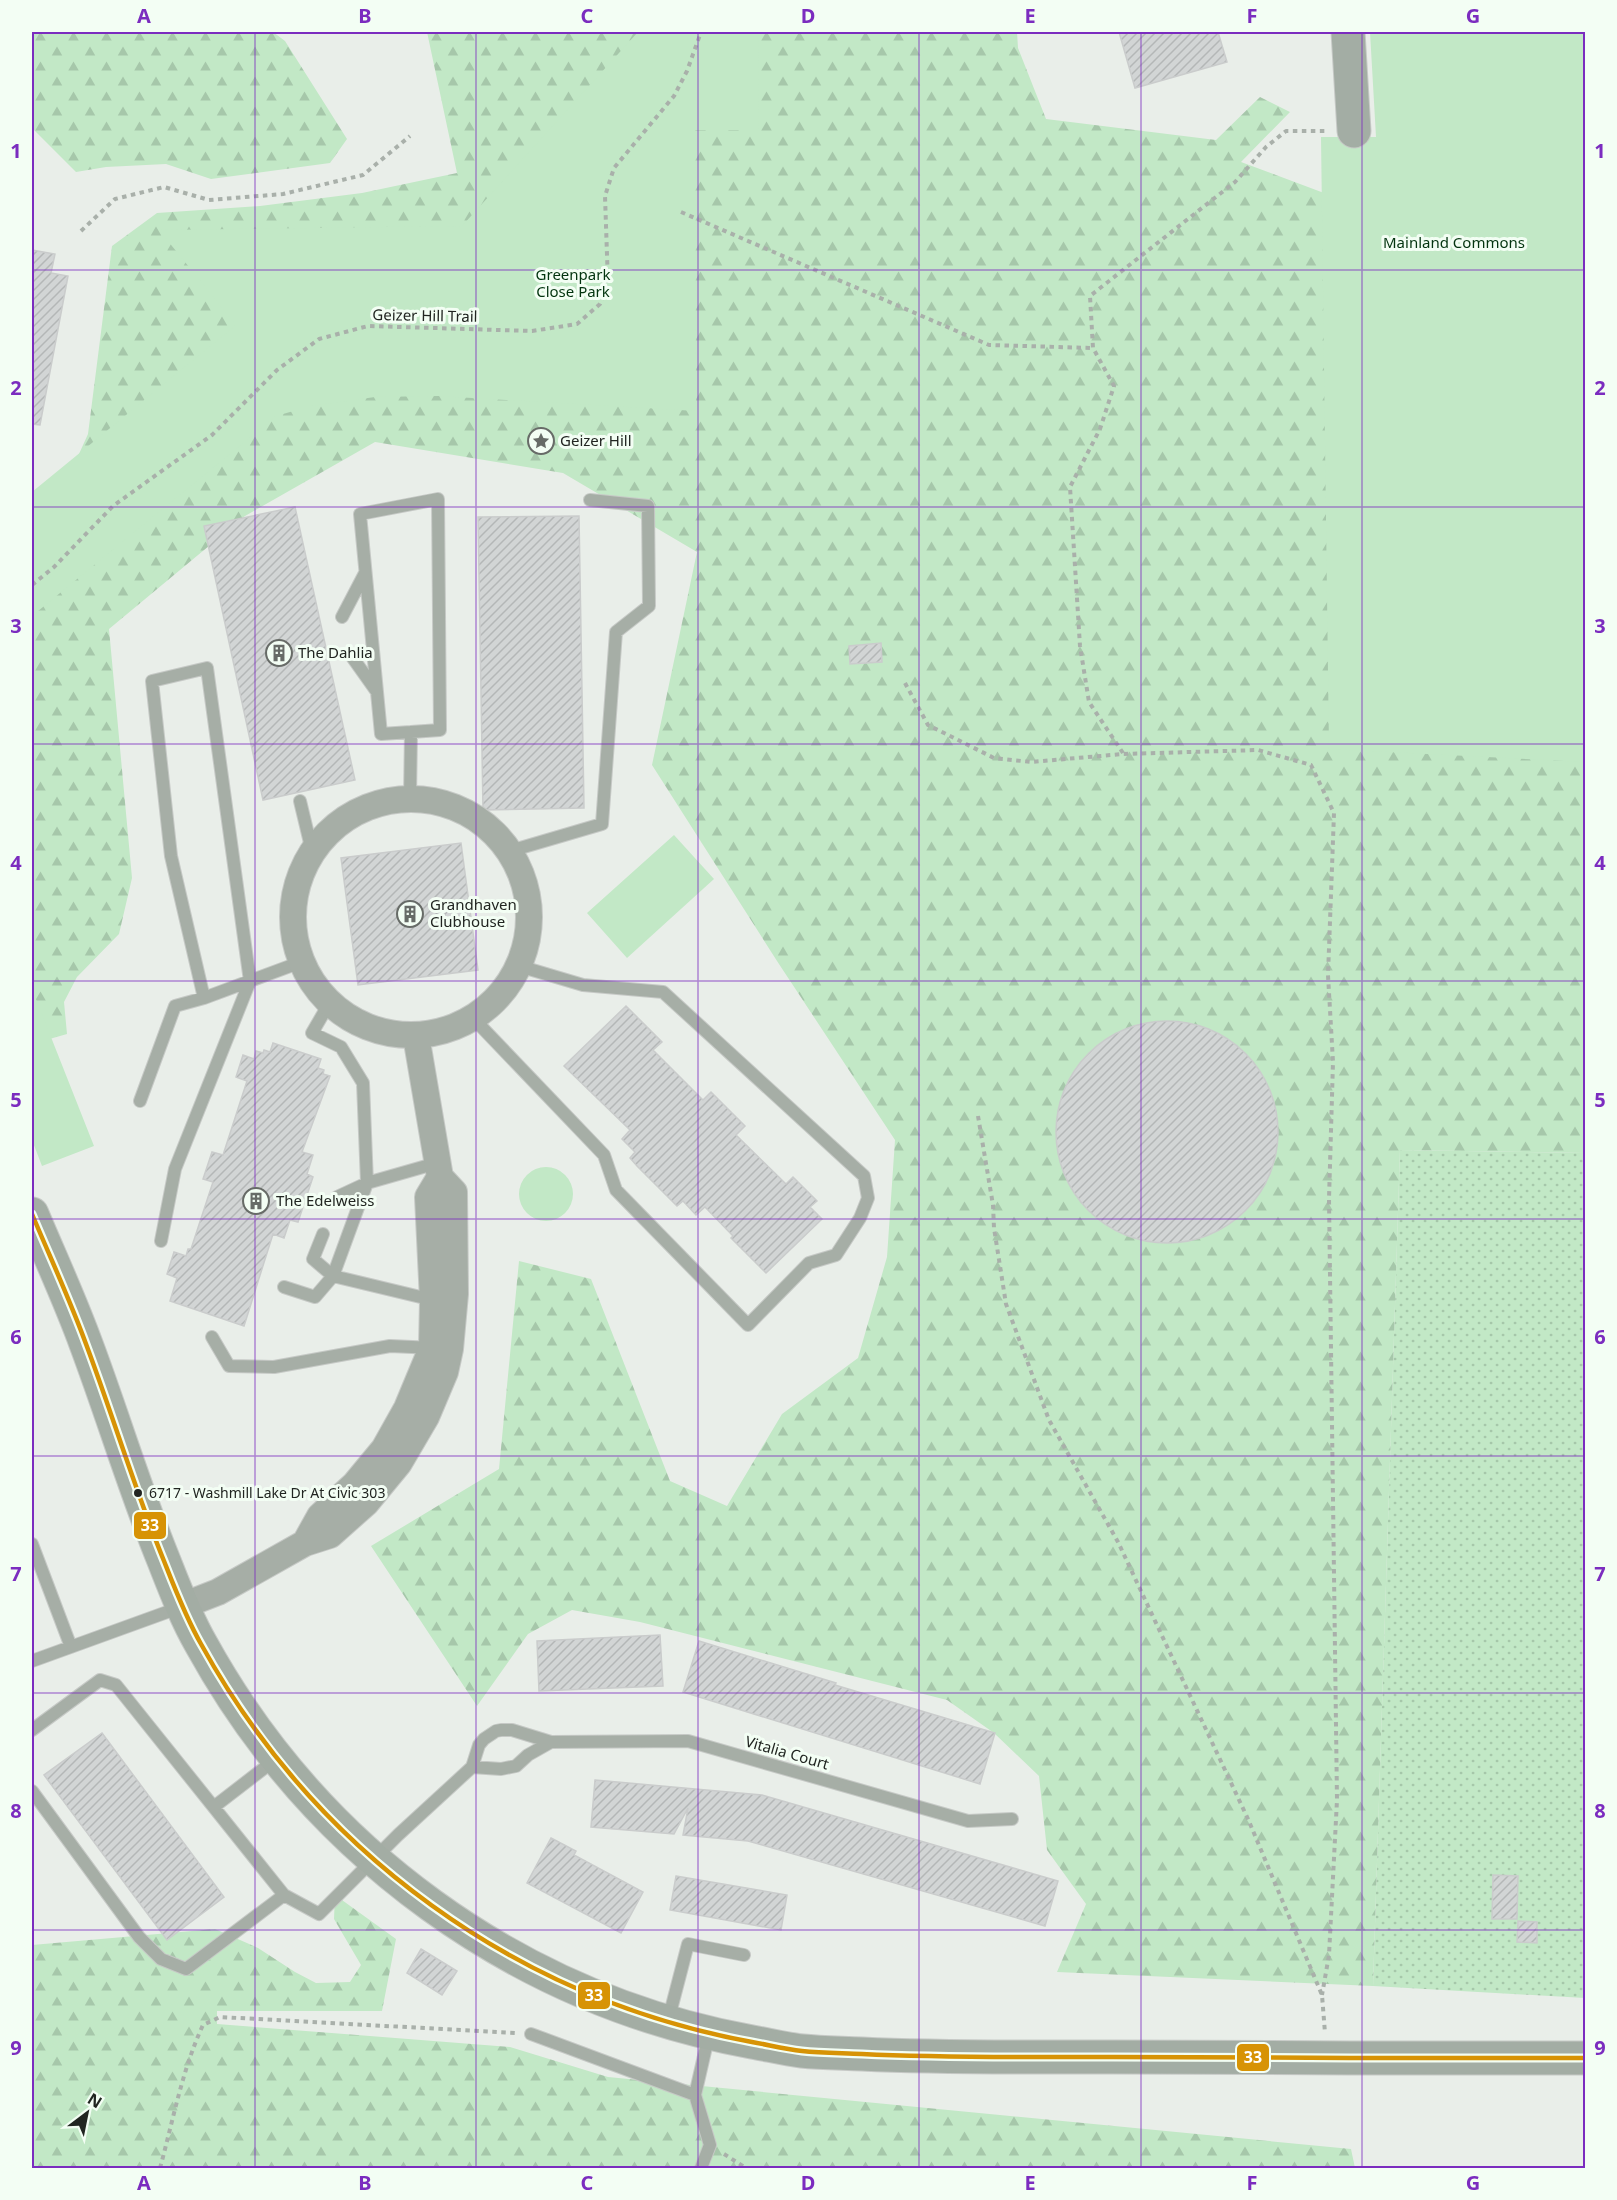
<svg xmlns="http://www.w3.org/2000/svg" width="1617" height="2200" viewBox="0 0 1617 2200" font-family="'Noto Sans',sans-serif">
  <defs>
    <pattern id="grass-dots" width="8" height="8" patternUnits="userSpaceOnUse" patternTransform="scale(1.5)"><rect width="8" height="8" fill="#c2e8c6"/><path d="M2 2h.1M6 6h.1" fill="none" stroke="#a6c7aa" stroke-width="1.8" stroke-linecap="round"/></pattern>
    <pattern id="forest-firs" width="22" height="20" patternUnits="userSpaceOnUse" patternTransform="scale(1.5)"><rect width="22" height="20" fill="#c2e8c6"/><path d="M5 1l3.5 6h-7zM16 11l3.5 6h-7z" fill="#a6c7aa"/></pattern>
    <pattern id="building-hatch" width="6" height="6" patternUnits="userSpaceOnUse" patternTransform="scale(1.5)"><rect width="6" height="6" fill="#d2d5d5"/><path d="M-1 1l2-2M0 6l6-6M5 7l2-2" fill="none" stroke="#b4b7b7"/></pattern>
  </defs>
  <rect width="100%" height="100%" fill="#e9eee9"/>
  <!-- grass -->
  <path fill="url(#grass-dots)" d="M1400,1150L1585,1153V1998L1373,1986Z"/>
  <!-- forest -->
  <path fill="url(#forest-firs)" d="M32,32H273L285,41L347,139L330,163L211,179L166,164L106,167L76,172L32,128Z
    M427,32H1017L1018,48L1046,119L1216,140L1260,97L1290,112L1241,162L1364,208L1585,32V1153L1400,1150L1373,1986L1057,1972L1086,1904L1047,1850L1039,1776L994,1733L947,1700L640,1622L572,1610L528,1634L477,1706L371,1546L499,1469L519,1261L591,1279L670,1481L727,1506L782,1414L858,1358L887,1257L895,1140L777,961L652,765L697,552L563,473L375,442L245,516L109,629L132,878L119,934L77,977L64,1002L67,1034L32,1044V515L65,485L88,434L112,246L157,213L260,206L362,193L457,173Z
    M335,1895L396,1939L382,2011H217V2024L510,2047L608,2077L1351,2149L1355,2168H32V1945L215,1929L258,1948L295,1972L316,1983L350,1982L361,1965L334,1919Z"/>
  <!-- green -->
  <path fill="#c2e8c6" d="M638,32H758L759,130H695L696,411L438,396L375,397L311,406L276,416L32,616V492L236,325L159,230L462,226Z
    M1370,32H1585V762L1329,749L1321,137H1376Z
    M674,835L714,879L627,958L587,913Z
    M32,989L94,1146L42,1166L32,1140Z
    M519 1194a27 27 0 1 1 54 0a27 27 0 1 1-54 0Z"/>
  <!-- building -->
  <path fill="url(#building-hatch)" stroke="#cacccc" stroke-width="1.5" d="M1119,32H1218L1227,62L1135,88Z
    M32,250L55,254L51,273L68,276L40,425L32,424Z
    M295,507L355,780L263,800L204,526Z
    M579,516L584,808L483,810L478,517Z
    M881,643L882,662L850,664L849,646Z
    M461,843L478,970L358,985L341,858Z
    M626,1006L662,1042L653,1050L703,1100L711,1092L745,1126L736,1135L786,1184L793,1177L817,1201L810,1207L822,1219L766,1273L731,1238L733,1236L705,1207L696,1215L683,1201L677,1206L637,1166L630,1158L635,1152L622,1139L630,1130L564,1066Z
    M1056 1132a111 111 0 1 1 222 0a111 111 0 1 1-222 0Z
    M273,1043L321,1059L318,1068L324,1070L323,1074L330,1076L302,1152L313,1155L307,1174L313,1177L298,1222L290,1220L284,1238L273,1234L244,1326L170,1301L177,1278L167,1274L174,1252L186,1256L188,1249H191L213,1182L203,1179L212,1152L223,1155L247,1081L236,1077L243,1055L254,1059L256,1051L263,1053L264,1050L270,1052Z
    M660,1635L663,1686L539,1691L537,1641Z
    M699,1641L836,1683L835,1685L995,1733L980,1784L683,1692Z
    M102,1733L224,1897L167,1940L44,1775Z
    M595,1780L762,1795L1058,1881L1045,1926L748,1841L683,1835L688,1808L674,1834L591,1827Z
    M551,1838L576,1851L574,1855L643,1892L621,1933L527,1883Z
    M1493,1875L1518,1876L1517,1919H1492Z
    M676,1876L787,1895L781,1930L670,1910Z
    M1518,1921L1537,1922V1943L1517,1942Z
    M421,1949L457,1971L442,1995L407,1973Z"/>
  <g fill="none" stroke-linecap="round" stroke-linejoin="round">
    <defs>
      <path id="lane" d="M342,617L365,573
        M350,654L377,692
        M410,798L411,732L440,730L438,499L360,514L381,734L411,732
        M300,801L312,851
        M510,851L602,824L616,632L649,606L648,506L590,500
        M204,998L301,962
        M472,1017L604,1155L616,1190L748,1325L809,1263L836,1255L860,1218L868,1198L864,1176L663,992L583,985L519,966
        M140,1101L175,1006L204,998L171,856L152,681L207,668L250,981L175,1169L161,1241
        M337,1197L367,1183L437,1163
        M323,1234L313,1259L333,1276L433,1300
        M284,1287L315,1297L333,1276L367,1183L363,1083L341,1047L312,1033L330,1002
        M212,1337L229,1366L274,1367L390,1346L434,1348
        M32,1544L71,1647
        M32,1661L181,1607
        M32,1730L100,1680L116,1685L284,1895L186,1969L161,1959L139,1937L32,1791
        M472,1767L501,1769L516,1766L528,1755L551,1742
        M215,1806L276,1759
        M284,1895L319,1914L398,1835L472,1767L479,1745L484,1739L496,1731L501,1730H512L551,1742L688,1741L968,1821L1012,1819
        M668,2021L688,1944L744,1955
        M531,2034L695,2095L709,2034
        M695,2095L710,2145L701,2168"/>
      <path id="street" d="M293 917a118 118 0 1 1 236 0a118 118 0 1 1-236 0Z
        M305,1543L320,1516L355,1484L384,1449L407,1408L432,1348L433,1300L428,1197L440,1177
        M182,1606L218,1592L305,1543L330,1535L366,1503L399,1463L426,1417L445,1372L450,1349L455,1294L454,1192L440,1177L416,1036"/>
      <path id="secondary" d="M1348,32L1354,131
        M32,1214C50,1257 70,1300 86,1344C113,1416 135,1490 164,1561C175,1589 186,1618 201,1644C316,1853 517,1999 752,2042C769,2045 785,2049 802,2051C822,2053 842,2053 862,2054C946,2058 1029,2057 1113,2057C1271,2058 1428,2058 1586,2058"/>
    </defs>
    <!-- lane casing -->
    <use href="#lane" stroke="#c6c9c6" stroke-width="14"/>
    <!-- street casing -->
    <use href="#street" stroke="#c6c9c6" stroke-width="28"/>
    <!-- secondary casing -->
    <use href="#secondary" stroke="#c6c9c6" stroke-width="35"/>
    <!-- path -->
    <path stroke="#a9b0aa" stroke-width="4" stroke-dasharray="4.5 4.5" stroke-linecap="butt" d="M681,212L989,345L1093,348
      M81,231L115,199L164,187L209,200L283,194L363,175L410,136
      M32,585L54,567L113,506L212,435L277,370L319,339L368,326L532,331L577,324L600,304L608,284L605,196L614,168L674,96L687,71L701,32
      M905,683L928,725L994,758L1031,762L1123,754L1258,750L1311,765L1334,813L1328,975L1333,1062L1329,1199L1337,1800L1329,1955L1322,1995
      M1123,753L1089,702L1080,646L1070,487L1100,429L1114,386L1093,348L1090,296L1235,182L1266,147L1286,131H1328
      M978,1116L993,1205L994,1228L1006,1304L1049,1420L1118,1542L1248,1819L1322,1995L1325,2033
      M724,2154L746,2168
      M160,2168C173,2121 182,2070 203,2025L220,2017L516,2033"/>
    <!-- lane -->
    <use href="#lane" stroke="#a6aea6" stroke-width="12"/>
    <!-- street -->
    <use href="#street" stroke="#a6aea6" stroke-width="26"/>
    <!-- secondary -->
    <use href="#secondary" stroke="#a3ada4" stroke-width="33"/>
    <defs>
      <path id="bus-1" d="M32,1214C50,1257 70,1300 86,1344C113,1416 135,1490 164,1561C175,1589 186,1618 201,1644C316,1853 517,1999 752,2042C769,2045 785,2049 802,2051C822,2053 842,2053 862,2054C946,2058 1029,2057 1113,2057C1271,2058 1428,2058 1586,2058"/>
    </defs>
    <!-- bus-1 casing -->
    <use href="#bus-1" stroke="#f3fef4" stroke-width="9"/>
    <!-- bus-1 -->
    <use href="#bus-1" stroke="#d79305" stroke-width="4.5"/>
  </g>
  <!-- grid -->
  <path fill="none" stroke="#7b2cbf" stroke-width="1.5" stroke-opacity="0.55" d="M255,32V2168M476,32V2168M698,32V2168M919,32V2168M1141,32V2168M1362,32V2168M32,270H1586M32,507H1586M32,744H1586M32,981H1586M32,1219H1586M32,1456H1586M32,1693H1586M32,1930H1586"/>
  <!-- icons -->
  <defs>
    <symbol id="sight-ring" viewBox="-11 -11 22 22"><circle r="9.5" fill="#f3fef4" stroke="#676b67" stroke-width="1.5"/><path d="M0-6L1.8-2.2L6-1.7L2.9 1.2L3.7 5.4L0 3.3L-3.7 5.4L-2.9 1.2L-6-1.7L-1.8-2.2Z" fill="#676b67"/></symbol>
    <symbol id="building-ring" viewBox="-11 -11 22 22"><circle r="9.5" fill="#f3fef4" stroke="#676b67" stroke-width="1.5"/><path d="M-4-6H4V6H1V3H-1V6H-4ZM-2.5-4.3h1.7v1.8h-1.7ZM.8-4.3h1.7v1.8H.8ZM-2.5-1h1.7V.8h-1.7ZM.8-1h1.7V.8H.8Z" fill="#676b67"/></symbol>
  </defs>
  <g fill-rule="evenodd">
    <use href="#sight-ring" x="526" y="426" width="30" height="30"/>
    <use href="#building-ring" x="264" y="638" width="30" height="30"/>
    <use href="#building-ring" x="395" y="899" width="30" height="30"/>
    <use href="#building-ring" x="241" y="1186" width="30" height="30"/>
  </g>
  <!-- markers -->
  <circle fill="#212521" stroke="#f3fef4" stroke-width="2" cx="138" cy="1493" r="5"/>
  <g text-anchor="middle" stroke-width="6" stroke-linejoin="round" paint-order="stroke">
    <!-- bus labels -->
    <g font-size="14" fill="#212521" stroke="#f3fef4" text-anchor="start">
      <text x="149" y="1498">6717 - Washmill Lake Dr At Civic 303</text>
    </g>
    <!-- park labels -->
    <g font-size="15" fill="#03340f" stroke="#f3fef4">
      <text x="1454" y="248">Mainland Commons</text>
      <text x="573" y="280">Greenpark<tspan x="573" dy="17">Close Park</tspan></text>
    </g>
    <!-- street labels -->
    <g font-size="15" fill="#212521" stroke="#f3fef4">
      <text transform="translate(425 316) rotate(1)" y="5">Geizer Hill Trail</text>
      <text transform="translate(787 1753) rotate(16)" y="5">Vitalia Court</text>
    </g>
    <!-- poi labels -->
    <g font-size="15" fill="#212521" stroke="#f3fef4" text-anchor="start">
      <text x="560" y="446">Geizer Hill</text>
      <text x="298" y="658">The Dahlia</text>
      <text x="430" y="910">Grandhaven<tspan x="430" dy="17">Clubhouse</tspan></text>
      <text x="276" y="1206">The Edelweiss</text>
    </g>
  </g>
  <g stroke="#f3fef4" stroke-width="2">
    <rect x="133" y="1511" width="34" height="29" rx="6" fill="#d79305"/>
    <rect x="577" y="1981" width="34" height="29" rx="6" fill="#d79305"/>
    <rect x="1236" y="2043" width="34" height="29" rx="6" fill="#d79305"/>
  </g>
  <g font-size="16" text-anchor="middle" font-weight="bold" fill="#fff">
    <text x="150" y="1531">33</text>
    <text x="594" y="2001">33</text>
    <text x="1253" y="2063">33</text>
  </g>
  <!-- border -->
  <rect width="1617" height="2200" fill="none" stroke="#f3fef4" stroke-width="66"/>
  <!-- north arrow -->
  <g transform="translate(87 2113) rotate(32)" stroke="#f3fef4" stroke-width="4.5" paint-order="stroke">
  <path d="M0-4.5L10 22L0 15L-10 22Z" fill="#212521"/>
  <text y="-9" font-size="16" font-weight="bold" text-anchor="middle" fill="#212521">N</text>
  </g>
  <rect x="33" y="33" width="1551" height="2134" fill="none" stroke="#7b2cbf" stroke-width="2"/>
  <g font-size="20" text-anchor="middle" font-weight="bold" fill="#7b2cbf">
    <text x="144" y="23">A</text>
    <text x="365" y="23">B</text>
    <text x="587" y="23">C</text>
    <text x="808" y="23">D</text>
    <text x="1030" y="23">E</text>
    <text x="1252" y="23">F</text>
    <text x="1473" y="23">G</text>
    <text x="16" y="158">1</text>
    <text x="1600" y="158">1</text>
    <text x="16" y="395">2</text>
    <text x="1600" y="395">2</text>
    <text x="16" y="633">3</text>
    <text x="1600" y="633">3</text>
    <text x="16" y="870">4</text>
    <text x="1600" y="870">4</text>
    <text x="16" y="1107">5</text>
    <text x="1600" y="1107">5</text>
    <text x="16" y="1344">6</text>
    <text x="1600" y="1344">6</text>
    <text x="16" y="1581">7</text>
    <text x="1600" y="1581">7</text>
    <text x="16" y="1818">8</text>
    <text x="1600" y="1818">8</text>
    <text x="16" y="2055">9</text>
    <text x="1600" y="2055">9</text>
    <text x="144" y="2190">A</text>
    <text x="365" y="2190">B</text>
    <text x="587" y="2190">C</text>
    <text x="808" y="2190">D</text>
    <text x="1030" y="2190">E</text>
    <text x="1252" y="2190">F</text>
    <text x="1473" y="2190">G</text>
  </g>
</svg>
